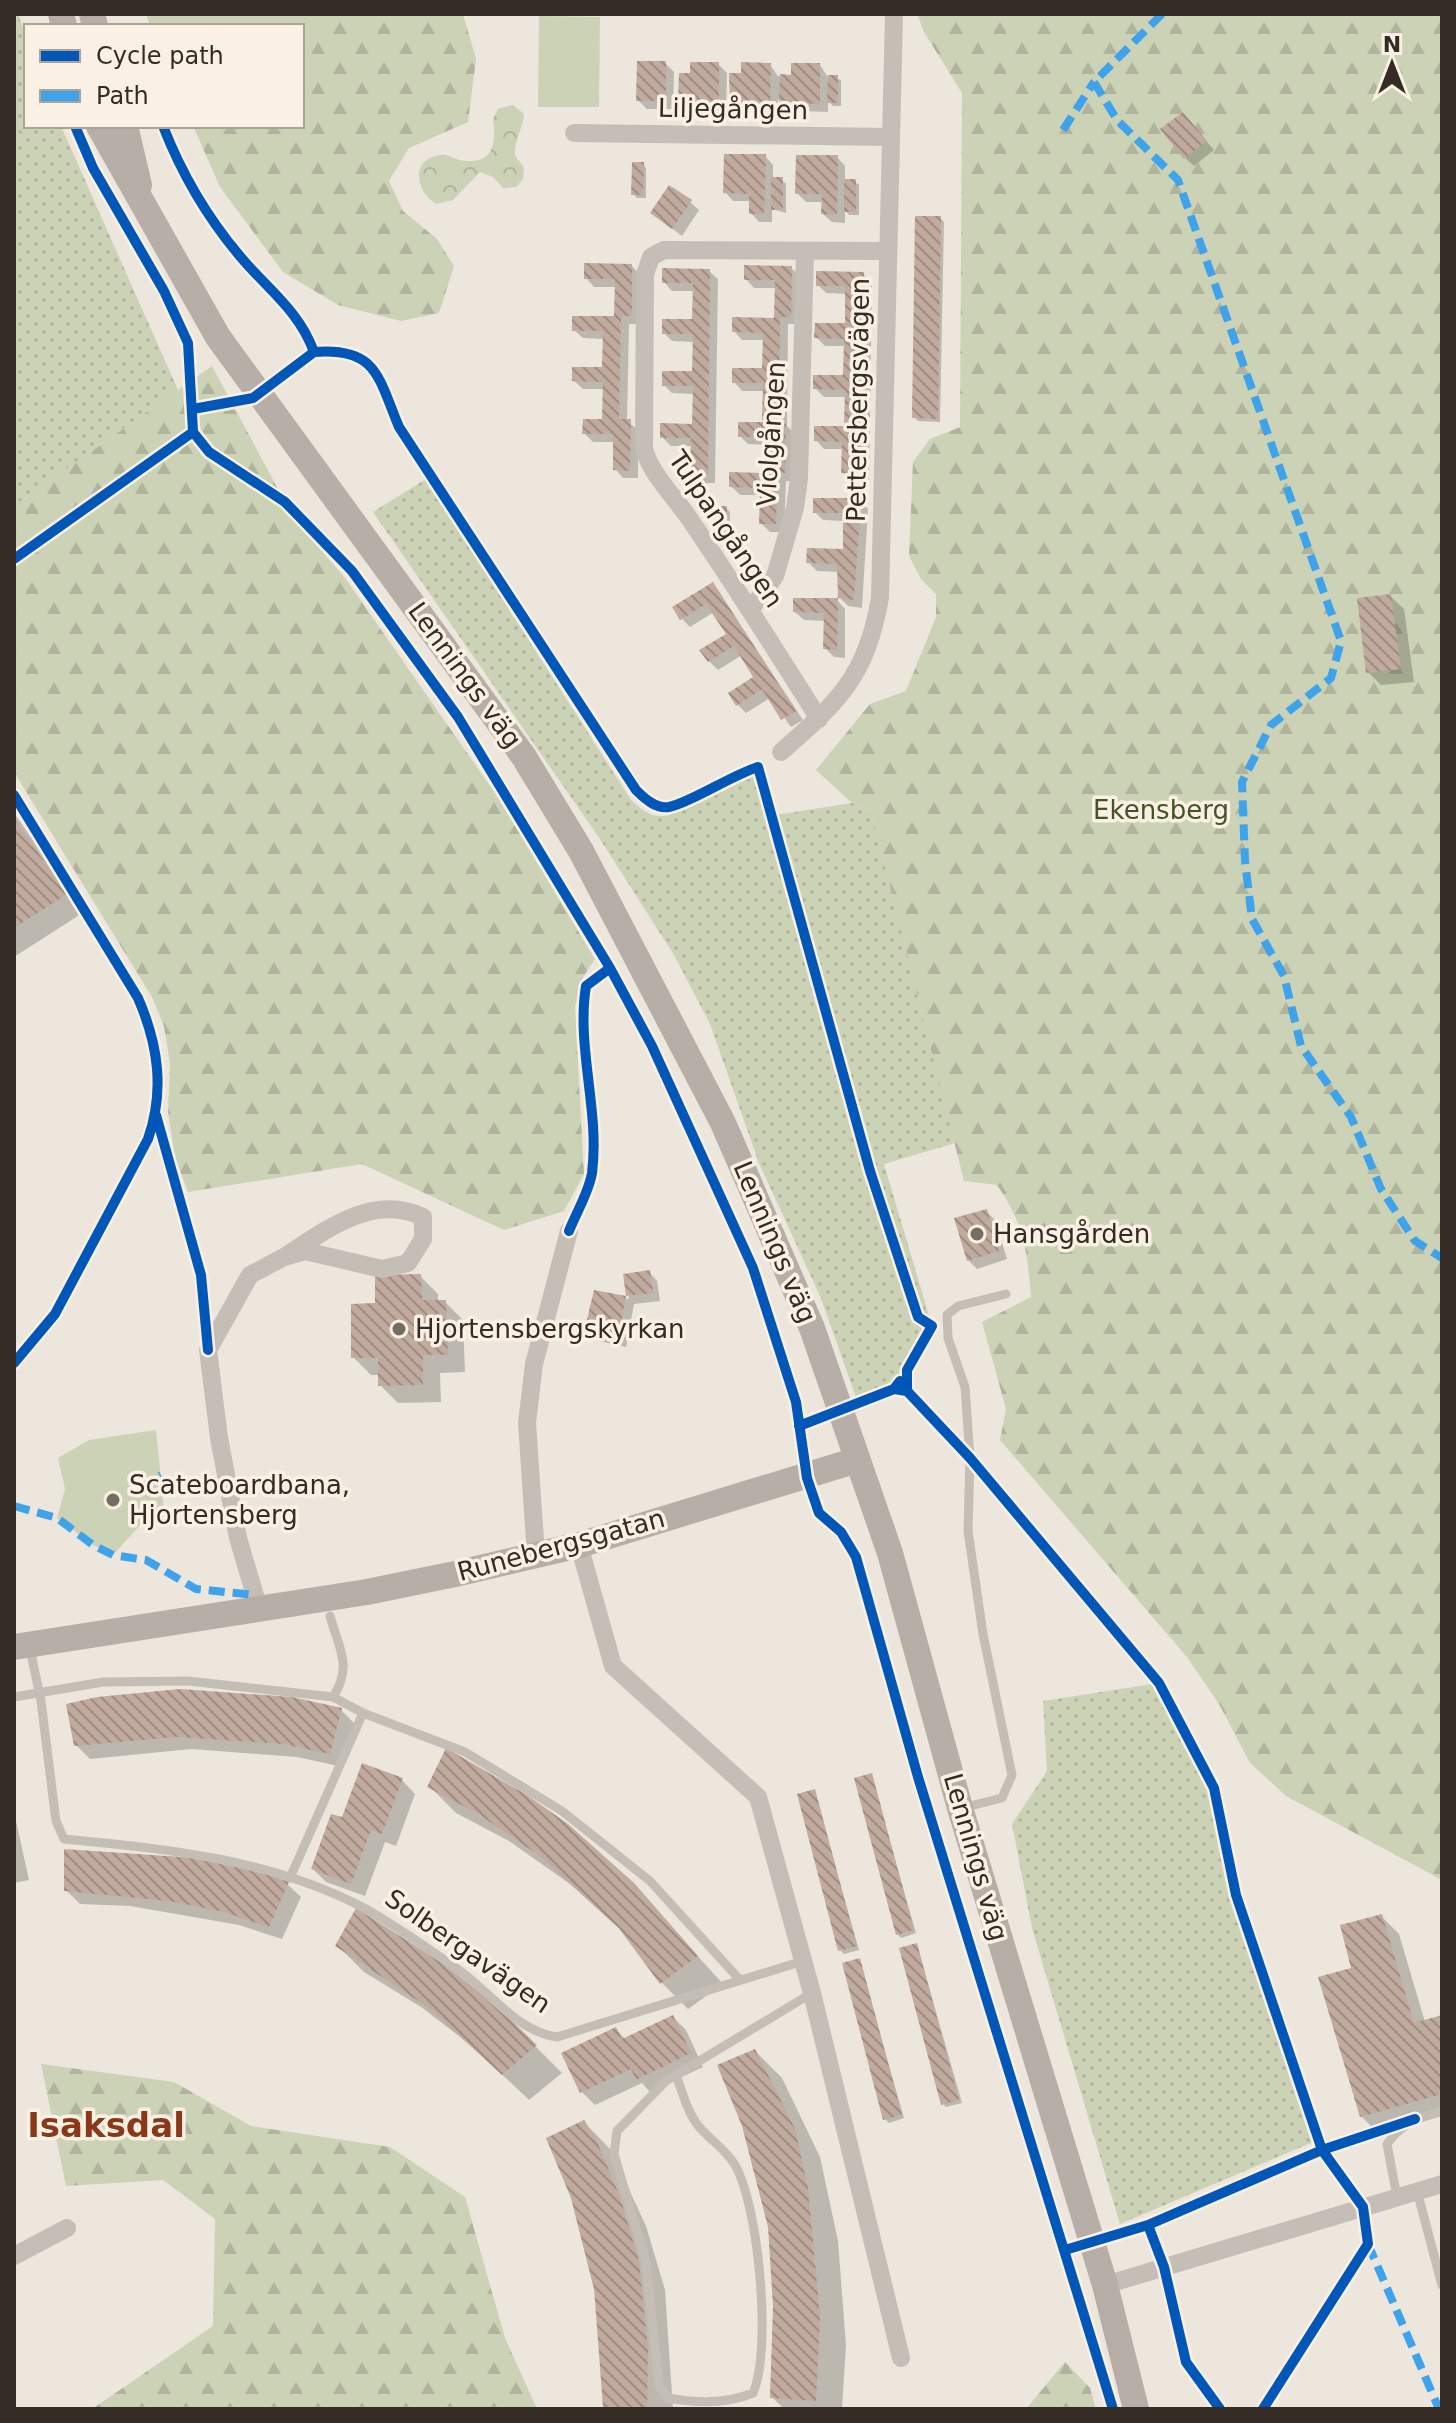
<svg xmlns="http://www.w3.org/2000/svg" width="1456" height="2423" viewBox="0 0 1456 2423" font-family="'DejaVu Sans',sans-serif">
  <defs>
    <pattern id="grass-dots" width="8" height="8" patternUnits="userSpaceOnUse" patternTransform="scale(2)"><rect width="8" height="8" fill="#ccd2b6"/><path d="M2 2h.1M6 6h.1" fill="none" stroke="#b0b49c" stroke-width="1.8" stroke-linecap="round"/></pattern>
    <pattern id="forest-firs" width="22" height="20" patternUnits="userSpaceOnUse" patternTransform="scale(2)"><rect width="22" height="20" fill="#ccd2b6"/><path d="M5 1l3.5 6h-7zM16 11l3.5 6h-7z" fill="#b0b49c"/></pattern>
    <pattern id="park-crowns" width="20" height="18" patternUnits="userSpaceOnUse" patternTransform="scale(2)"><rect width="20" height="18" fill="#ccd2b6"/><path d="M2 6a3 3 0 1 1 6 0M12 15a3 3 0 1 1 6 0" fill="none" stroke="#b0b49c"/></pattern>
    <pattern id="building-back-hatch" width="6" height="6" patternUnits="userSpaceOnUse" patternTransform="scale(2)"><rect width="6" height="6" fill="#c1aa9e"/><path d="M-1 5l2 2M0 0l6 6M5-1l2 2" fill="none" stroke="#9e8b81"/></pattern>
  </defs>
  <rect width="100%" height="100%" fill="#ece6dd"/>
  <!-- grass -->
  <path fill="url(#grass-dots)" d="M14,14H18L26,36V126H61L178,390L14,506Z
    M426,479L631,800C640,808 650,818 664,816C682,814 740,778 758,767L769,816L852,803L871,810L955,1143L884,1164L932,1326L894,1389L856,1397L820,1296L759,1163L710,1024L674,955L600,839L373,512Z
    M1159,1683L1214,1788L1236,1895L1318,2140L1120,2224L1032,1928L1012,1824L1047,1771L1043,1701Z"/>
  <!-- forest -->
  <path fill="url(#forest-firs)" d="M146,14H463L476,59L468,122L409,148L389,181L403,211L437,239L454,266L439,313L401,321L338,305L283,272L220,187L193,126H302V26H150Z
    M917,14H1442V1880L1286,1796L1250,1763L1219,1704L1187,1657L1000,1440L1006,1409L982,1322L1031,1297C1027,1249 1024,1224 997,1185L964,1181L871,810L852,803L816,770L870,704L906,691L936,617V594L921,579L909,556L913,462L930,439L960,427L962,93L924,32Z
    M212,366L294,519L345,578L495,793L595,959L583,977L575,1007L584,1174L564,1211L504,1230L362,1164L188,1192L175,1157L168,1112L170,1064L164,1026L152,997L14,772V506Z
    M41,2064L174,2082L251,2126L390,2147L465,2197L505,2338L537,2409H92L213,2326L215,2219L163,2180L66,2186Z
    M1065,2362L1090,2388L1096,2409H1026Z"/>
  <!-- park -->
  <path fill="url(#park-crowns)" d="M513,105L524,114C524,125 511,148 516,157C518,161 523,164 524,169L523,179L516,187L503,188L493,177L480,172L453,200L436,204C415,191 410,158 441,155C449,154 456,160 465,161C495,164 496,140 493,119L498,109Z"/>
  <!-- pitch -->
  <path fill="#ccd2b6" d="M539,16L600,17L599,107H538Z
    M156,1430L164,1510L143,1522L113,1555L93,1545L57,1518L65,1489L58,1458L89,1440Z"/>
  <!-- shadow -->
  <path fill="#0003" d="M665,63L674,72L673,109H647L638,100Z
    M718,64L727,73L726,110H700L695,105H684L680,101L692,75Z
    M770,65L778,76L793,77L820,65L828,77L841,80V106H833L828,101V112L801,111L796,106H785L778,99V111L736,105L732,101L740,75Z
    M1191,123L1214,150L1194,166L1185,158Z
    M765,156L773,165V179L786,183V213L772,209V222H759L751,213V201H733L725,192Z
    M837,157L845,166V181L859,184V215H849L845,210V223L832,222L823,214V202H806L797,193Z
    M643,164L646,168V198H637L633,194Z
    M690,202L699,210L682,236L652,213Z
    M940,218L944,222L940,422L918,421L914,417Z
    M632,266L640,275V324H629L627,421L638,430V478H623L615,469V442H593L584,433L604,421L605,389H583L574,381L604,369L605,339L583,338L574,330L616,318V287H594L586,278Z
    M791,268L800,276L799,324H788L787,426L794,433L793,481H786L784,532H770L761,523L762,495H740L731,486L771,475V445L748,444L740,436L770,424L764,419L765,391H742L734,382L764,370L765,340H742L734,331L776,320L777,288H754L746,279Z
    M709,271L718,279L715,483H701L692,474L693,446H671L662,437L694,426V394L672,393L664,385L694,373V342L672,341L664,333L694,321V291H672L664,282Z
    M863,274L872,282L869,481H852L843,473V449H824L816,440L846,428L847,397H824L815,388L845,377L846,346H825L816,337L847,325V294L826,293L818,285Z
    M860,500L868,509L862,608L848,606L840,598L839,572L817,571L808,562L845,551V521L823,520L815,512Z
    M726,508L730,512V533H719L715,529Z
    M713,584L803,720L791,727L770,698L746,713L737,704L756,678L742,655L718,670L709,661L728,635L714,612L690,627L682,619Z
    M1390,596L1404,609L1414,682L1381,685L1368,672Z
    M837,600L845,609V658L834,657L825,648L826,621L804,620L795,612Z
    M14,813L84,912L14,957Z
    M986,1211L995,1220L1007,1259L977,1269L968,1260Z
    M649,1272L657,1281L660,1301L634,1304L626,1347L595,1340L587,1332L595,1292L629,1299L625,1276Z
    M420,1276L438,1294V1302H445L463,1320L465,1372L440,1373L441,1402L398,1403L380,1385V1375H371L353,1357L377,1305Z
    M341,1710L355,1724L343,1767L297,1757L192,1749L90,1759L76,1745Z
    M871,1775L916,1933L901,1938L897,1934Z
    M402,1780L415,1794L396,1846L385,1842L365,1896L326,1882L313,1869L343,1820Z
    M429,1786L649,1902L723,1984L688,2009L661,1982L625,1934L570,1884L509,1841L456,1813Z
    M814,1792L859,1950L844,1954L840,1950Z
    M14,1812L29,1880L14,1883Z
    M287,1884L301,1897L282,1939L239,1925L130,1906L80,1904L66,1890Z
    M1381,1916L1399,1934L1425,2022L1442,2017V2116L1379,2134L1361,2116L1354,1969Z
    M917,1945L962,2103L946,2107L943,2104Z
    M338,1946L535,2046L562,2073L529,2100L472,2046L421,2007L364,1972Z
    M859,1960L904,2118L889,2123L885,2119Z
    M673,2017L686,2030L703,2067L650,2092L642,2083L595,2105L582,2092L616,2029L626,2040Z
    M755,2051L782,2078L820,2157L838,2241L846,2345L842,2409H784L772,2397L775,2306L770,2227L744,2126Z
    M584,2122L610,2149L646,2226L665,2290L673,2409L605,2406L601,2317L565,2174Z"/>
  <!-- building -->
  <path fill="url(#building-back-hatch)" d="M637,61H666V101H636Z
    M690,62H719V102H678L679,73H690Z
    M741,62L771,63L770,103L730,102L729,73H741Z
    M791,63H820V104L779,103L780,74L791,75Z
    M828,75H838V103H827Z
    M1183,112L1207,141L1184,159L1160,129Z
    M724,154H766L764,214H749V194L723,193Z
    M796,155H838L837,215L821,214L822,194H795Z
    M632,162H644L643,195H631Z
    M771,177H783V210H771Z
    M844,179H856V212H844Z
    M669,185L692,200L672,229L650,213Z
    M915,216H941L938,419L912,418Z
    M584,263L632,264V316H621L619,419H631L630,471L613,470V434H582L583,419H602L603,382L572,381V367H602L603,331H572V316H614L615,279H584Z
    M744,265L792,266L791,317H780L779,420H762L763,383H732V368H762L763,333L732,332V317L774,318L775,280H744Z
    M662,268L710,269L708,475H690L691,438H660V423L692,424L693,386H662V371H692L693,334H662V319H692L693,283H662Z
    M816,271L864,272L861,473H841L842,442L814,441V426H844L845,390L813,389V375H843L844,339L814,338L815,323H845V286H816Z
    M738,422H786L785,473H778L776,524H759L760,488L729,487V472L769,473V437H738Z
    M813,498H861L854,600L838,598L837,650L823,649L824,613L793,612V598H838L837,564L806,563L807,548L843,549V513H813Z
    M714,506H727V530H713Z
    M713,582L796,711L781,720L762,689L736,706L728,693L753,677L734,646L708,662L699,650L726,634L706,604L680,620L672,607Z
    M1391,594L1401,669L1366,673L1357,598Z
    M14,818L67,894L14,928Z
    M987,1209L999,1251L967,1261L954,1218Z
    M650,1270L653,1293L626,1296L618,1339L584,1332L594,1290L626,1296L623,1274Z
    M421,1274L422,1300H446L448,1355H423V1385L378,1386V1358H351V1304L375,1303V1275Z
    M180,1689L292,1697L342,1708L330,1754L283,1744L177,1737L74,1746L66,1704L97,1697Z
    M446,1748L527,1795L568,1824L634,1883L698,1956L660,1984L618,1927L541,1857L480,1815L427,1787Z
    M362,1763L403,1778L382,1834L371,1830L351,1884L311,1869L331,1814L342,1817Z
    M872,1773L914,1930L896,1935L854,1778Z
    M815,1789L857,1946L838,1951L797,1794Z
    M64,1849L196,1858L254,1869L289,1882L269,1927L224,1912L169,1901L64,1891Z
    M356,1908L444,1964L492,2002L537,2045L502,2075L429,2008L335,1946Z
    M1382,1914L1414,2023L1442,2015V2094L1360,2117L1318,1977L1351,1968L1340,1925Z
    M917,1943L959,2100L941,2105L899,1948Z
    M860,1958L902,2115L883,2120L842,1963Z
    M673,2015L691,2053L636,2080L631,2069L580,2093L561,2053L616,2027L622,2039Z
    M755,2049L795,2129L808,2188L820,2317L816,2401L770,2398L773,2306L768,2227L742,2126L717,2065Z
    M584,2120L596,2139L620,2197L639,2261L648,2349L647,2408L603,2407L594,2288L571,2198L546,2138Z"/>
  <g fill="none" stroke-linecap="round" stroke-linejoin="round">
    <!-- lane -->
    <path stroke="#c5beb7" stroke-width="9" d="M330,1616C339,1649 353,1666 333,1697
      M30,1649L41,1701L56,1821L64,1839C168,1849 272,1859 366,1909C399,1928 432,1951 463,1973C492,1995 519,2032 557,2037L803,1961
      M14,1697L103,1682L188,1681L333,1697L363,1713L465,1752L562,1811L650,1881L740,1980
      M962,1808L1002,1798L1012,1775L983,1634L968,1531L970,1458L965,1387L948,1338L947,1315L958,1306L1006,1294
      M290,1878L363,1713
      M676,2075C683,2093 688,2116 702,2130C713,2142 726,2150 735,2165C759,2207 772,2350 753,2393C727,2404 695,2403 668,2398L659,2386L646,2261L614,2154L617,2131L666,2081L676,2075L812,1993
      M1417,2191L1442,2285
      M1397,2197L1387,2144C1402,2123 1418,2118 1442,2111"/>
    <!-- street -->
    <path stroke="#c5beb7" stroke-width="18" d="M574,133L891,137
      M751,609L775,576L795,508L799,478L805,252
      M819,719C777,652 735,586 691,521C676,498 651,475 644,449L645,274L651,257L664,250L887,251
      M781,752C839,701 866,677 880,598L894,14
      M579,1545L613,1666L758,1797L812,1993L901,2358
      M536,1555L527,1423L534,1364L569,1231
      M259,1609L238,1538L219,1438L208,1350L250,1275L284,1257L305,1251L382,1269L408,1263L423,1239V1217C373,1193 326,1230 284,1257
      M14,2256L67,2228
      M1105,2285L1442,2184"/>
    <!-- secondary -->
    <path stroke="#b6aea7" stroke-width="26" d="M61,14L64,26
      M92,14L95,26
      M99,126L218,337L524,757L581,851L723,1123L812,1328L890,1553L960,1808L1105,2285L1136,2409
      M125,126L139,185
      M14,1647L367,1592L455,1574L579,1545L857,1460"/>
    <!-- quiet -->
    <path stroke="#3ea3eb" stroke-width="8" stroke-dasharray="16 8" stroke-linecap="butt" d="M1162,14L1094,82L1117,120L1178,180L1341,641L1331,678L1271,725L1242,782L1245,861L1252,919L1284,976L1301,1046L1351,1117L1381,1189L1415,1241L1442,1258
      M1063,130L1094,82
      M139,1488L161,1475
      M14,1506L57,1518L93,1545L113,1555L146,1560L196,1589L255,1595
      M1368,2244L1439,2409"/>
    <defs>
      <path id="cycleway" d="M75,126L93,168L164,291L188,343L193,432L209,452L285,502L352,571L458,717L610,968L652,1046L753,1268L796,1402L807,1478L819,1513L841,1532L856,1557L918,1777L1113,2409
        M163,126C181,172 207,217 239,255C266,288 299,310 314,352C377,347 378,377 399,427L636,790C645,799 656,809 669,807C690,803 732,775 758,767L870,1171L918,1317L932,1326L907,1370V1391
        M193,409L253,398L314,352
        M14,559L193,432
        M14,795L138,998C158,1044 165,1090 148,1139L55,1314L14,1363
        M156,1115L201,1275L208,1350
        M569,1231C576,1213 589,1192 592,1173C600,1111 576,1047 586,986L610,968
        M894,1389L907,1391L970,1458L1159,1683L1214,1788L1236,1895L1322,2150L1363,2207L1368,2244L1263,2409
        M799,1426L894,1389L900,1381
        M1148,2225L1164,2267L1186,2362L1220,2409
        M1065,2250L1148,2225L1322,2150L1415,2119"/>
    </defs>
    <!-- cycleway casing -->
    <use href="#cycleway" stroke="#faf1e4" stroke-width="15"/>
    <!-- cycleway -->
    <use href="#cycleway" stroke="#0057b8" stroke-width="10"/>
  </g>
  <!-- markers -->
  <g fill="#756c65" stroke="#faf1e4" stroke-width="3">
    <circle cx="977" cy="1234" r="8"/>
    <circle cx="399" cy="1329" r="8"/>
    <circle cx="113" cy="1500" r="8"/>
  </g>
  <g text-anchor="middle" stroke-width="7" stroke-linejoin="round" paint-order="stroke">
    <!-- street labels -->
    <g font-size="26" fill="#352b25" stroke="#faf1e4">
      <text transform="translate(733 109) rotate(1)" y="9">Liljegången</text>
      <text transform="translate(858 400) rotate(-89)" y="9">Pettersbergsvägen</text>
      <text transform="translate(771 434) rotate(-86)" y="9">Violgången</text>
      <text transform="translate(726 529) rotate(56)" y="9">Tulpangången</text>
      <text transform="translate(465 675) rotate(54)" y="9">Lennings väg</text>
      <text transform="translate(775 1242) rotate(67)" y="9">Lennings väg</text>
      <text transform="translate(561 1545) rotate(-15)" y="9">Runebergsgatan</text>
      <text transform="translate(976 1857) rotate(74)" y="9">Lennings väg</text>
      <text transform="translate(468 1951) rotate(35)" y="9">Solbergavägen</text>
    </g>
    <!-- park labels -->
    <g font-size="26" fill="#435528" stroke="#faf1e4">
      <text x="1161" y="819">Ekensberg</text>
    </g>
    <!-- poi labels -->
    <g font-size="26" fill="#352b25" stroke="#faf1e4" text-anchor="start">
      <text x="993" y="1243">Hansgården</text>
      <text x="415" y="1338">Hjortensbergskyrkan</text>
      <text x="129" y="1494">Scateboardbana,<tspan x="129" dy="30">Hjortensberg</tspan></text>
    </g>
    <!-- district labels -->
    <g font-size="34" font-weight="bold" fill="#89391a" stroke="#faf1e4">
      <text x="106" y="2137">Isaksdal</text>
    </g>
  </g>
  <!-- border -->
  <rect width="1456" height="2423" fill="none" stroke="#352b25" stroke-width="32"/>
  <!-- legend -->
  <rect x="24" y="24" width="280" height="104" fill="#faf1e4" stroke="#aba298" stroke-width="2"/>
  <rect x="40" y="50" width="40" height="12" fill="#0057b8" stroke="#aba298" stroke-width="2"/>
  <text x="96" y="64" font-size="24" fill="#352b25">Cycle path</text>
  <rect x="40" y="90" width="40" height="12" fill="#3ea3eb" stroke="#aba298" stroke-width="2"/>
  <text x="96" y="104" font-size="24" fill="#352b25">Path</text>
  <!-- north arrow -->
  <g transform="translate(1392 64)" stroke="#faf1e4" stroke-width="6" paint-order="stroke">
  <path d="M0-6L14 30L0 20L-14 30Z" fill="#352b25"/>
  <text y="-12" font-size="22" font-weight="bold" text-anchor="middle" fill="#352b25">N</text>
  </g>
</svg>
